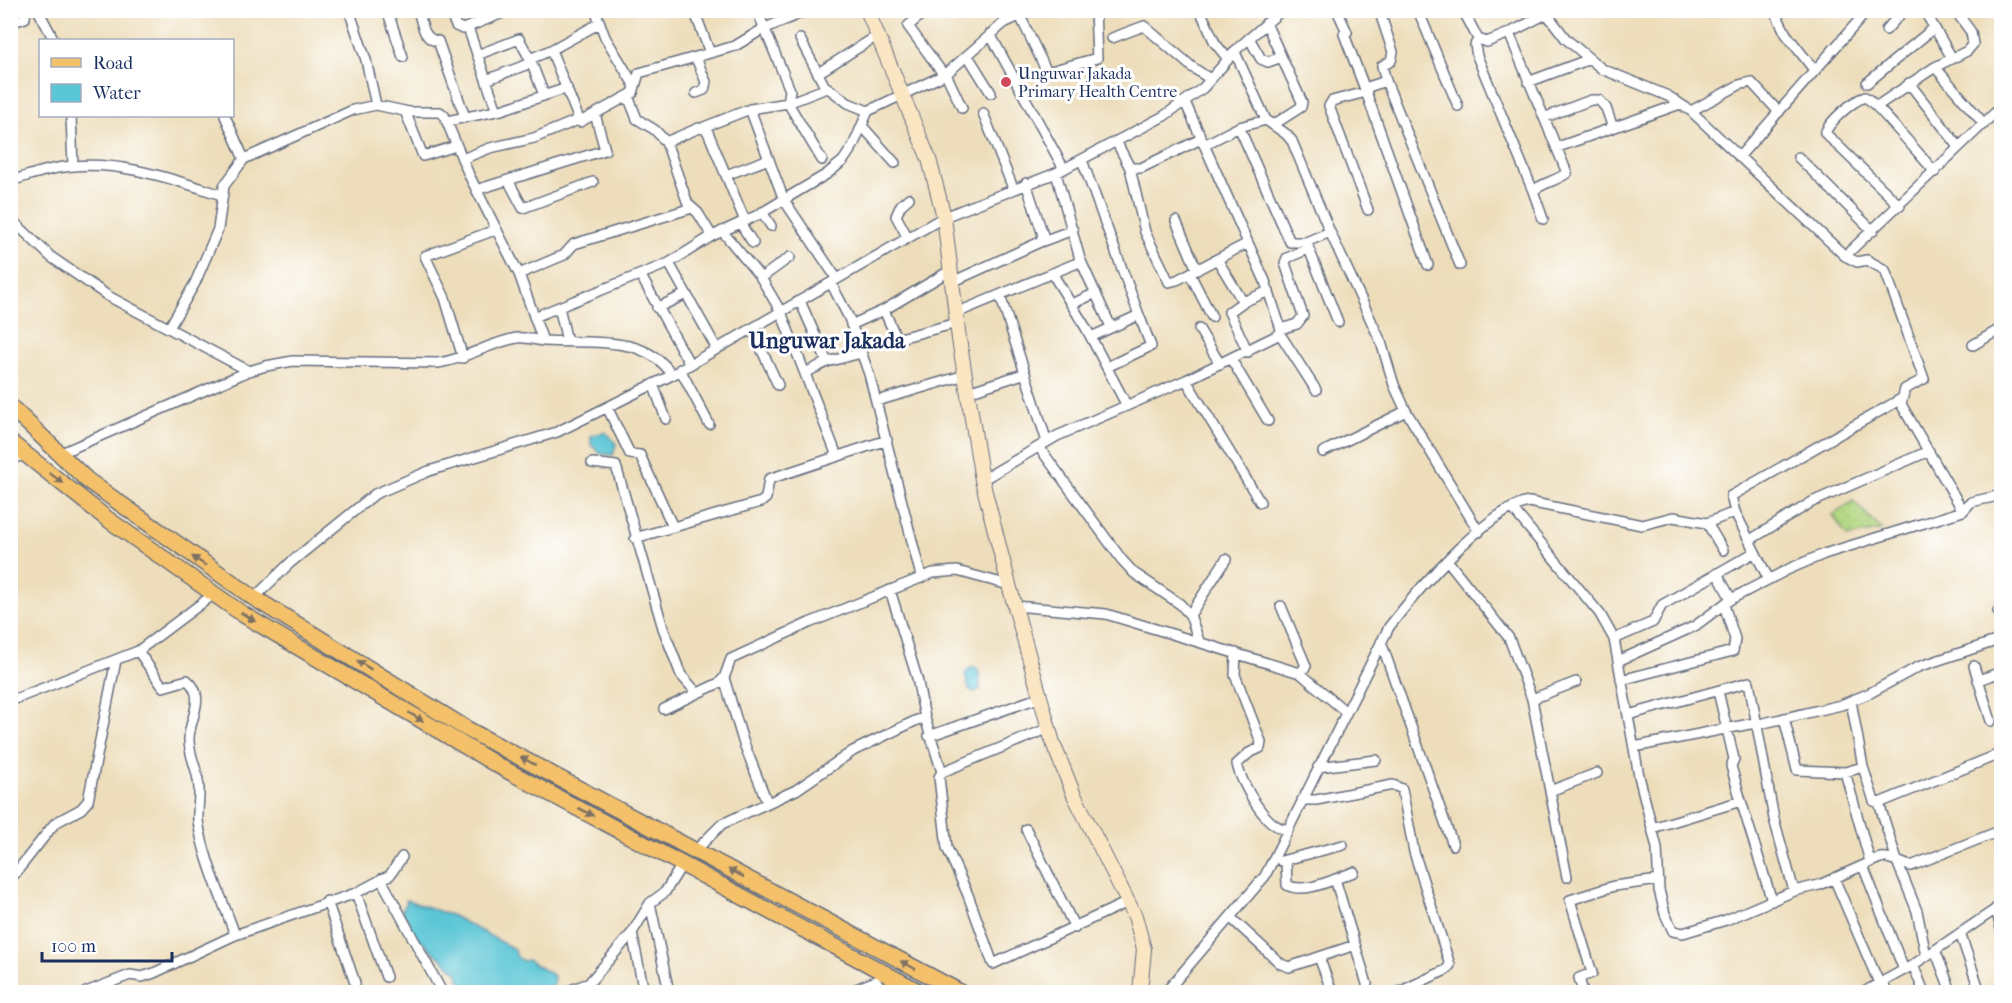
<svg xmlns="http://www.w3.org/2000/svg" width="2012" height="1003" viewBox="0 0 2012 1003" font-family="'IM FELL French Canon',serif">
  <defs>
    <pattern id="park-dots" width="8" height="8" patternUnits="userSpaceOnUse" patternTransform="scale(1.5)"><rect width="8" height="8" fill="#b3d780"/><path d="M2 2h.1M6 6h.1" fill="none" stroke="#99b971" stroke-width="1.8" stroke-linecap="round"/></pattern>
  </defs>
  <rect width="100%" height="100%" fill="#fff"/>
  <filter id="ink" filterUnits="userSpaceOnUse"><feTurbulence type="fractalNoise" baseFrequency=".0167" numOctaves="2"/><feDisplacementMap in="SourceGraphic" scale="12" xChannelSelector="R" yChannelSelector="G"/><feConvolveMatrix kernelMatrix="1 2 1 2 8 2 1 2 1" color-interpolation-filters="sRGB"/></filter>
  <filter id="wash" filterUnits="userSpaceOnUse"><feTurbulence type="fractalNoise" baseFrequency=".008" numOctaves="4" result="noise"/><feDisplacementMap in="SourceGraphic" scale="24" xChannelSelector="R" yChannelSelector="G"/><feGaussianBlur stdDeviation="1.35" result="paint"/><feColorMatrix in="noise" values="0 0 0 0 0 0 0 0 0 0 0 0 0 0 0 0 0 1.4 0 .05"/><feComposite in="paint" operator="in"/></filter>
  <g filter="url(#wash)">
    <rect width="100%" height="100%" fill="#edddba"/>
    <!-- park -->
    <path fill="url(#park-dots)" stroke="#67836f" stroke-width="1.5" d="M1853,501L1882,530L1847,537L1833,515Z"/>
    <!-- water -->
    <path fill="#5bc6d6" stroke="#3b7a9a" stroke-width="1.5" d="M604,432L609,435L616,444L613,455L601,454L591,445V436Z
      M970,668L975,667L979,671L980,689L975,692L969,690L965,674Z
      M407,900L453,916L514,949L517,957L523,961L528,960L554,976L553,992H473L459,980L458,973L415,936L402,910Z"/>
  </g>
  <g filter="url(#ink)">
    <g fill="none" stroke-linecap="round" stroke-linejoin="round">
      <defs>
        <path id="street" d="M38,10L54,40
          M349,10L366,60L376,105
          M387,10L403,57
          M418,10C422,23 423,40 438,41L465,117
          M449,10L456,26L463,29L510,10
          M595,10L605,37L634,85
          M694,10L710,53
          M757,10L790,90L788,103L750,109L784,200L837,279
          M927,10L908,26L944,75
          M1200,10L1215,43L1228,59
          M1337,10L1347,32L1344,34L1366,92L1332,101L1329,106L1368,210
          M1379,10L1393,52L1391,61L1382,66L1386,81L1460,265
          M1418,10L1458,106
          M1463,10L1478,39L1475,45L1477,56L1533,191
          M1544,10L1566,39L1602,69L1668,96L1691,111L1845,256L1857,262L1867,260L1885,270L1924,379L1905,389L1901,404L1963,511
          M1774,10L1786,34L1815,71
          M1924,10L1952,58
          M1995,10L2002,20
          M1020,16L1047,72L1097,58L1095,10
          M10,23L25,18L26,10
          M1266,23L1302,102L1301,107L1273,125
          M468,28L497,111
          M1886,30L1904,10
          M990,34L1064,169
          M1112,38L1144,26L1192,67L1210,79
          M1249,38L1261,59L1268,62L1279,58
          M800,39L824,85L848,103L868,111L946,74L1004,23L1032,10
          M1478,39L1487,42L1509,33
          M551,50L580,122L633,93L639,73L735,46L763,29L809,10
          M1235,52L1266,120
          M477,55L519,39L530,59L544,95
          M968,56L991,93
          M696,58L706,82L704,90L696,93
          M530,59L551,50L600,23
          M1935,67L1984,124
          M818,73L877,36
          M946,74L962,108
          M486,80L531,63
          M1386,81L1368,87L1366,92L1428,265
          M1528,82L1590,59
          M1867,83L1934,28
          M1909,83L1959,147
          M628,96L637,119L655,130L666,142L688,204L698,213L712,236
          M1185,102L1265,281L1281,329L1280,334L1316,390
          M1879,109L1880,104L1935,67L1967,51L1973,44L1971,32L1955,10
          M405,111L423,156L456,146
          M1691,111L1739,85L1751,82L1779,112
          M983,113L1013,188
          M71,116L73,166
          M225,116L244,159
          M1546,117L1591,100H1599L1606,108L1613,128
          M447,121L501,110L567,88
          M704,127L750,109
          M863,127L895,163
          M1239,127L1290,242H1306L1330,232
          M666,142L699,128L707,130L745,221
          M1117,143L1130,168H1141L1201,139
          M1204,145L1239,127L1266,120L1286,134L1292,141L1330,232L1381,342L1394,385L1406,411L1479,532
          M1558,147L1680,104
          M1739,157L1868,10
          M1798,157L1873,231
          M462,159L490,148L534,138L578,120
          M822,160L788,103L827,88
          M1082,160L1139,315L1091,337
          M1130,168L1145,232L1169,282L1177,280L1248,243
          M1056,173L1080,259L1111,327
          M726,175L769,159
          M508,180L523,208L593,182
          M10,181C28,176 46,169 64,167C117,159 172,179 222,195
          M476,190L605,150L595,114
          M1900,206L1825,133C1830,121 1852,101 1865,97C1875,101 1923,159 1935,172
          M762,212L771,226
          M10,218L51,257L108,296L249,371
          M1543,219L1533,191C1542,183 1556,181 1567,173L1509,33L1550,12
          M1176,221L1197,270
          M740,223L753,243
          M722,231L761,278L781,312L837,456
          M908,238L896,216L901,205L909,198
          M1040,242L1073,230
          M1307,244L1338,322
          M1845,256L2002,106
          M1217,259L1243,302L1269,291
          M669,263L717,349
          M1052,273L1086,328L1127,406
          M519,274L564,255L574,244L692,208
          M1190,274L1212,317
          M641,276L689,363
          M761,278L790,257
          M952,282L1040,242L1043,235L1026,183
          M831,283L849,318L869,374L921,576
          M1000,295L1047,442
          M800,301L827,362
          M1243,302L1229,312L1248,352
          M1072,304L1096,293
          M559,307L567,341
          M657,308L686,294
          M884,310L895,335L900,338L957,323
          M956,313L1077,263L1080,259
          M534,317L669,263L712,236L758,215L827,174L843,161L853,146L868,111
          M851,325L884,310L951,270
          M169,328L195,283L218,229L224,186L244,159L353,110L376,105L409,112H440L444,115L469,175L519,274L543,341
          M752,329L778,385
          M1199,329L1220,364
          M1281,329L1297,324L1303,316L1285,263L1287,258L1308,249
          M1973,345L2002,328
          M463,358L445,298L425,256L495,230
          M1231,359L1268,421
          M1107,367L1151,346L1139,315
          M680,369L709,424
          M805,373L827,362L861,353
          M1186,380L1260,502
          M653,384L666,419
          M968,392L1023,374
          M877,401L965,375
          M607,407L630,454L640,455L673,527
          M1039,447L1122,560L1134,573L1180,604L1190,615L1199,641
          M1323,452L1406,411
          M59,454L249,371L266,366L293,361L438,363C466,359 489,343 517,338C526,337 535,340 544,341C586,344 646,333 672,375
          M10,460L26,454
          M592,463L616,466L663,628L681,675L697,693
          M982,480L1057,436L1186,380L1280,334
          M1512,508L1600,614L1614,639L1639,776L1657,848L1659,890L1665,914L1673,931L1683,933L1726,920L1794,891L1819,885L1880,858C1890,856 1901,864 1911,866L2002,830
          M1707,523L1723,550
          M635,538L761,502L766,498L769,479L887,440
          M1750,540L1812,502L1929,451
          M1447,560L1509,638L1532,699L1576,682
          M1717,573L1731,599
          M1768,578L1735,512L1731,496L1901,399
          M890,590L917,678L925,718
          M254,598L290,563L375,494L429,471L557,432L672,375L944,217L1056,173L1164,116L1203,88L1238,48L1282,10
          M1015,606L1106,614L1300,673L1306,666L1281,606
          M2002,607L1998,611L2002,618
          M1190,615L1226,559
          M1614,639L1653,622L1662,605L1755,552
          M1381,642L1453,845
          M138,651L163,687L187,680C208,697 188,720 189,740C189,754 196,766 198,780C201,793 197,808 198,821C204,860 222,898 235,935L356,893L390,875L402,857
          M1236,653L1235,675L1261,742L1260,748L1249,753L1237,764C1241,783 1267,831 1288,829
          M1618,661L1695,626L1731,599L1789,569L1824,554L1963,511L1971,502L2002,495
          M1974,666L1991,721
          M1300,673L1346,712
          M724,678L743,741L767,802
          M1621,680L1733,651L1735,639L1724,605
          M1978,680L2002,672
          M1718,691L1734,759L1731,766L1741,801
          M1532,699L1550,791L1597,773
          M10,701L138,651L214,594
          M1851,701L1863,767L1874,801L1879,803L2002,753
          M664,709L719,683L724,678L731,659L809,623L933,573L957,571L1009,585
          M1628,715L1749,682L1774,819L1794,891
          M1784,718L1797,770L1845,772L1863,767
          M1755,725L1841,705L1870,693L1918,667L2002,639
          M1049,728L942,772L939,777L947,848L968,895L993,964L1128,902
          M929,736L1041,697
          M1634,747L1755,723
          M1318,767L1376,760
          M1845,772L1869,858L1875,860
          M1550,791L1567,877
          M1302,800H1316L1393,785L1402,789L1414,852L1450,965L1446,970L1399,992
          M1879,803L1898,864L1917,911L1926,956
          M1652,828L1741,801L1772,901
          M1026,829L1075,928
          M695,851L722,824L796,790L853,751L917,720L925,718L942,772
          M1281,861L1343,845
          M1286,861L1287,885C1305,895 1336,878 1354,872
          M1863,866L1904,970
          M1834,878L1879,983
          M381,879L442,992
          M1335,879L1367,984
          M10,880L55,823L81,809L88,801L116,660
          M356,893L386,977
          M327,901L355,983
          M650,903L669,992
          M1996,908L2002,933
          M1231,918L1281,964L1289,967L1355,945
          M632,933L644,992
          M1960,933L1980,992
          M1935,950L1949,986
          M1319,957L1332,992
          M1913,965L1924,992
          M1883,981L1886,992
          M86,992L130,975L142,977L154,973L235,935
          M565,992L589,983L632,933L650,903L665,892L683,863
          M848,992L876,981L884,992
          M1166,992L1265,876L1389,627C1416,592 1485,510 1529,502L1642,525L1673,517L1707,523L1735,512
          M1583,992L1579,978L1592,973L1570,900L1614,886L1659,880
          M1864,992L1913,965L2002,905"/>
        <path id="secondary" d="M867,10L929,159L944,217L959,339L982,480L1009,585L1053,743L1074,795L1135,916L1144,949L1140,992"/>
        <path id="primary" d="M10,406L87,480L254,598L467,729L960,992
          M10,442L106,518L244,615L497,765L920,992"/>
      </defs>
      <!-- street casing -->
      <use href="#street" stroke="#646c7e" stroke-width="12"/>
      <!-- secondary casing -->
      <use href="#secondary" stroke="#646c7e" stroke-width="16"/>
      <!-- primary casing -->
      <use href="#primary" stroke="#646c7e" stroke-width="18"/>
      <!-- street -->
      <use href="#street" stroke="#fff" stroke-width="9"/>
      <!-- secondary -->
      <use href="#secondary" stroke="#fbe6c4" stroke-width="14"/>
      <!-- primary -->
      <use href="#primary" stroke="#f4c16b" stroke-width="15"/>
    </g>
    <!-- one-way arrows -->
    <defs><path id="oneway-solid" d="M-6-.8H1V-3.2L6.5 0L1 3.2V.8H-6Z" transform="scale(1.5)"/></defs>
    <g fill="#7d7164">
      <use href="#oneway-solid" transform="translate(56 478) rotate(38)"/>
      <use href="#oneway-solid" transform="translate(199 561) rotate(-146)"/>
      <use href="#oneway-solid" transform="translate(248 617) rotate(32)"/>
      <use href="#oneway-solid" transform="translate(364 665) rotate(-148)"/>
      <use href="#oneway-solid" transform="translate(416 717) rotate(31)"/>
      <use href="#oneway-solid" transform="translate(528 761) rotate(-152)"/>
      <use href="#oneway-solid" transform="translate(586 812) rotate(28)"/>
      <use href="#oneway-solid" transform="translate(736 873) rotate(-152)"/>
      <use href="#oneway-solid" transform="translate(908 965) rotate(-152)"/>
    </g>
  </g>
  <!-- markers -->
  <circle fill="#d1495b" stroke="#fff" stroke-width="2" cx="1006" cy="82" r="6"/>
  <g text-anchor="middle" stroke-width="6" stroke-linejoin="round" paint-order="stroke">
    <!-- poi labels -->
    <g font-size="16" fill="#1b2f5e" stroke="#fff" text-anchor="start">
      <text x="1018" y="79">Unguwar Jakada<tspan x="1018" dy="18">Primary Health Centre</tspan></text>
    </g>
    <!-- district labels -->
    <g font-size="22" font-weight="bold" fill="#1b2f5e" stroke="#fff">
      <text x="827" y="348">Unguwar Jakada</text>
    </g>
  </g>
  <!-- margin -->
  <rect width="2012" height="1003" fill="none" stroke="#fff" stroke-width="36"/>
  <!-- legend -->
  <rect x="39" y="39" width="195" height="78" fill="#ffffff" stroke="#a4acbf" stroke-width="1.5"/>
  <rect x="51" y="58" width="30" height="9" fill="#f4c16b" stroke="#a4acbf" stroke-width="1.5"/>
  <text x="93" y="69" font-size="18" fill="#1b2f5e">Road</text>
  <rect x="51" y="84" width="30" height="18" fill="#5bc6d6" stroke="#a4acbf" stroke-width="1.5"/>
  <text x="93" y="99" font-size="18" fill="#1b2f5e">Water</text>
  <!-- scale -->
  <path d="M42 952v9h130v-9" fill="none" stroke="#1b2f5e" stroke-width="3"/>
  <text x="51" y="952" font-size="18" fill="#1b2f5e" stroke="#ffffff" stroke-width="4.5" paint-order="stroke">100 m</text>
</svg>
